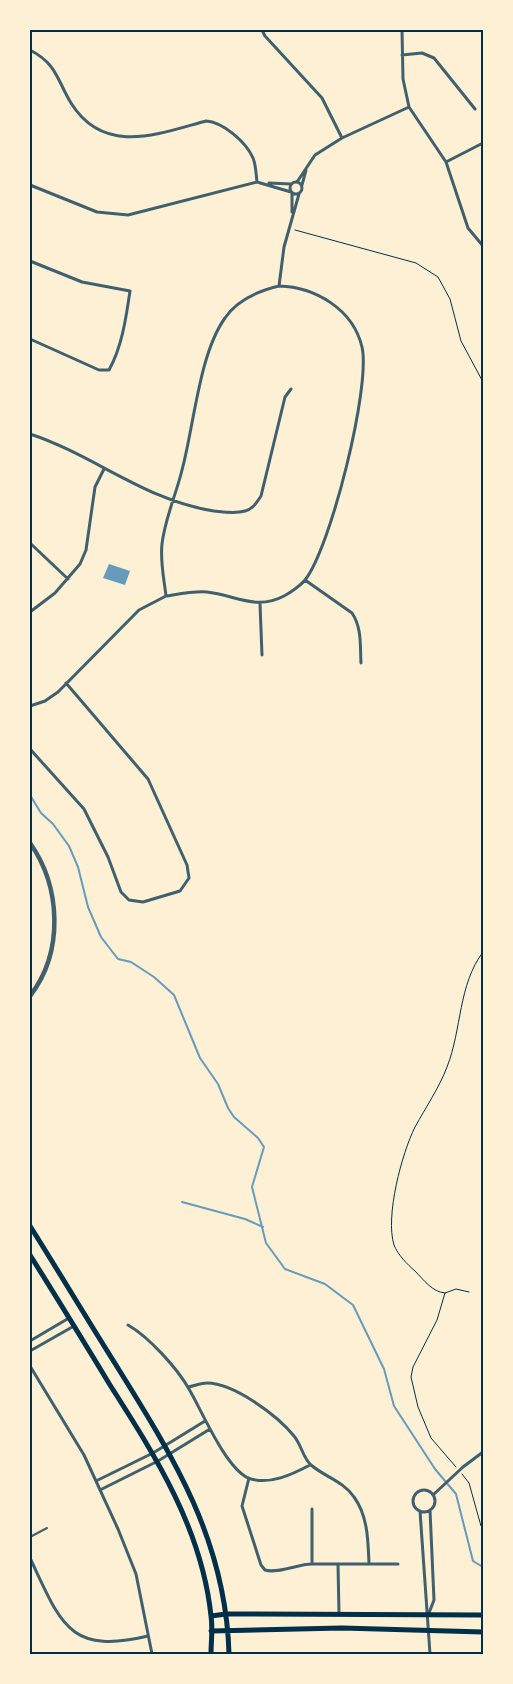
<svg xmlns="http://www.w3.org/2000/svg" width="513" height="1684" viewBox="0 0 513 1684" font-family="Georgia,serif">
  <rect width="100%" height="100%" fill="#fdf0d5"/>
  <!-- water -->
  <path fill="#669bbc" d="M109,564L130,571L125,585L103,578Z"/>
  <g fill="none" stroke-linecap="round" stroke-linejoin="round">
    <!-- stream -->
    <path stroke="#669bbc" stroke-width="2" d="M30,795L41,813L53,824L69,846L78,867L88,907L101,937L118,959L131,962L154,977L174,995L200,1058L218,1084L228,1108L234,1117L258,1138L264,1147L252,1187L266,1243L285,1269L325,1284L353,1305L384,1369L394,1406L435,1469L456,1494L473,1561L483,1567
      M182,1202L245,1219L263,1227"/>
    <!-- path -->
    <path stroke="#003049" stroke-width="1" d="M295,230L416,263L438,277L450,299L461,341L483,382
      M445,1293C432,1292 424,1280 415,1271C407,1264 398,1255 394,1245C385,1216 402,1153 415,1127C426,1107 439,1088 447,1067C462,1029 458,985 483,952
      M456,1467L431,1438L418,1407L411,1377L413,1367L437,1320L445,1293L456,1289L469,1292
      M462,1474L469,1483L481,1526L483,1527"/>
    <!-- service -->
    <path stroke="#3f606c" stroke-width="2" d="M30,1537L47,1528"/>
    <!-- minor -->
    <path stroke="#3f606c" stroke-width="3" d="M262,30L265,36L322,98L342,138
      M402,30L403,79L409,107L446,162L468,228L483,246
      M30,50C57,64 57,80 71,103C104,156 158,134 206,121C223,122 246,142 253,158C256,165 256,174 257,182
      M402,55L422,53L434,58L475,109
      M446,162L483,143
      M290 188a6 6 0 1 1 12 0a6 6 0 1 1-12 0Z
      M297,182L315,155L342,138L409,107
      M269,183L291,184
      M30,185L97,212L128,215L257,182L291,192
      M302,185L306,170
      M292,212V194
      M30,261L82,282L130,291C126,318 122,347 109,370H99L30,339
      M279,286C315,287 353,309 362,347C371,386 331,547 305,580C301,585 290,593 284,596C256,611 235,595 207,592C193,591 179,594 166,596C164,579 160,561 162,544C165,518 176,495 182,470C194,426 199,354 225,318C237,300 258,291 279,286Z
      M279,286L284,247L299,194
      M30,434C94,455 146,501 214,511C224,512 235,514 245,511C253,509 257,502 261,496L285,397L291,389
      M30,543L68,579
      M305,580L352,613C362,628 360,645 361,663
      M260,604L262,655
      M30,612L55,593L80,564L86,550L95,487L104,469
      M30,706L45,701L58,692L139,610L166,596
      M30,749L84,809L108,857L121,892L129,900L143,902L180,891L189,878L187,865L148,779L66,683
      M128,1325C149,1337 177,1368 189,1389C202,1411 225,1467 248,1478C269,1486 293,1474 310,1465
      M30,1341L69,1318
      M30,1351L74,1326
      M30,1366L84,1455L118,1529L136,1574L152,1654
      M188,1387C194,1386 201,1383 207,1383C234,1383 278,1416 294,1436C301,1444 303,1458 311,1465C325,1477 343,1481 354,1497C368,1516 368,1541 369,1563
      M249,1478L242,1506L261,1565L265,1570C277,1574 298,1564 312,1564H398
      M96,1481L153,1453L205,1421
      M100,1490L158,1461L210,1429
      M413 1501a11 11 0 1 1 22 0a11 11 0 1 1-22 0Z
      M433,1495L463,1467L483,1452
      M420,1511L430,1654
      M30,1558C61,1623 68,1655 148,1636
      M312,1564V1509
      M338,1565L339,1613
      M429,1613L434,1600L430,1510"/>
    <!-- tertiary -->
    <path stroke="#3f606c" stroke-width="4.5" d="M30,843C61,887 64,952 30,996"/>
    <!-- secondary -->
    <path stroke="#003049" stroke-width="5" d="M30,1226C59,1272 87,1319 116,1365C174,1458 226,1541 229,1654
      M30,1255C57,1298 84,1342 110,1385C156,1457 202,1529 211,1616C213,1628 211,1642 211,1654
      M211,1616L226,1614L483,1615
      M211,1631L342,1628L483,1632"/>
  </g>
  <!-- border -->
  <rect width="513" height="1684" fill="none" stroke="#fdf0d5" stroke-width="62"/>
  <rect x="31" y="31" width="451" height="1622" fill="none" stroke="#003049" stroke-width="2"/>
</svg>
